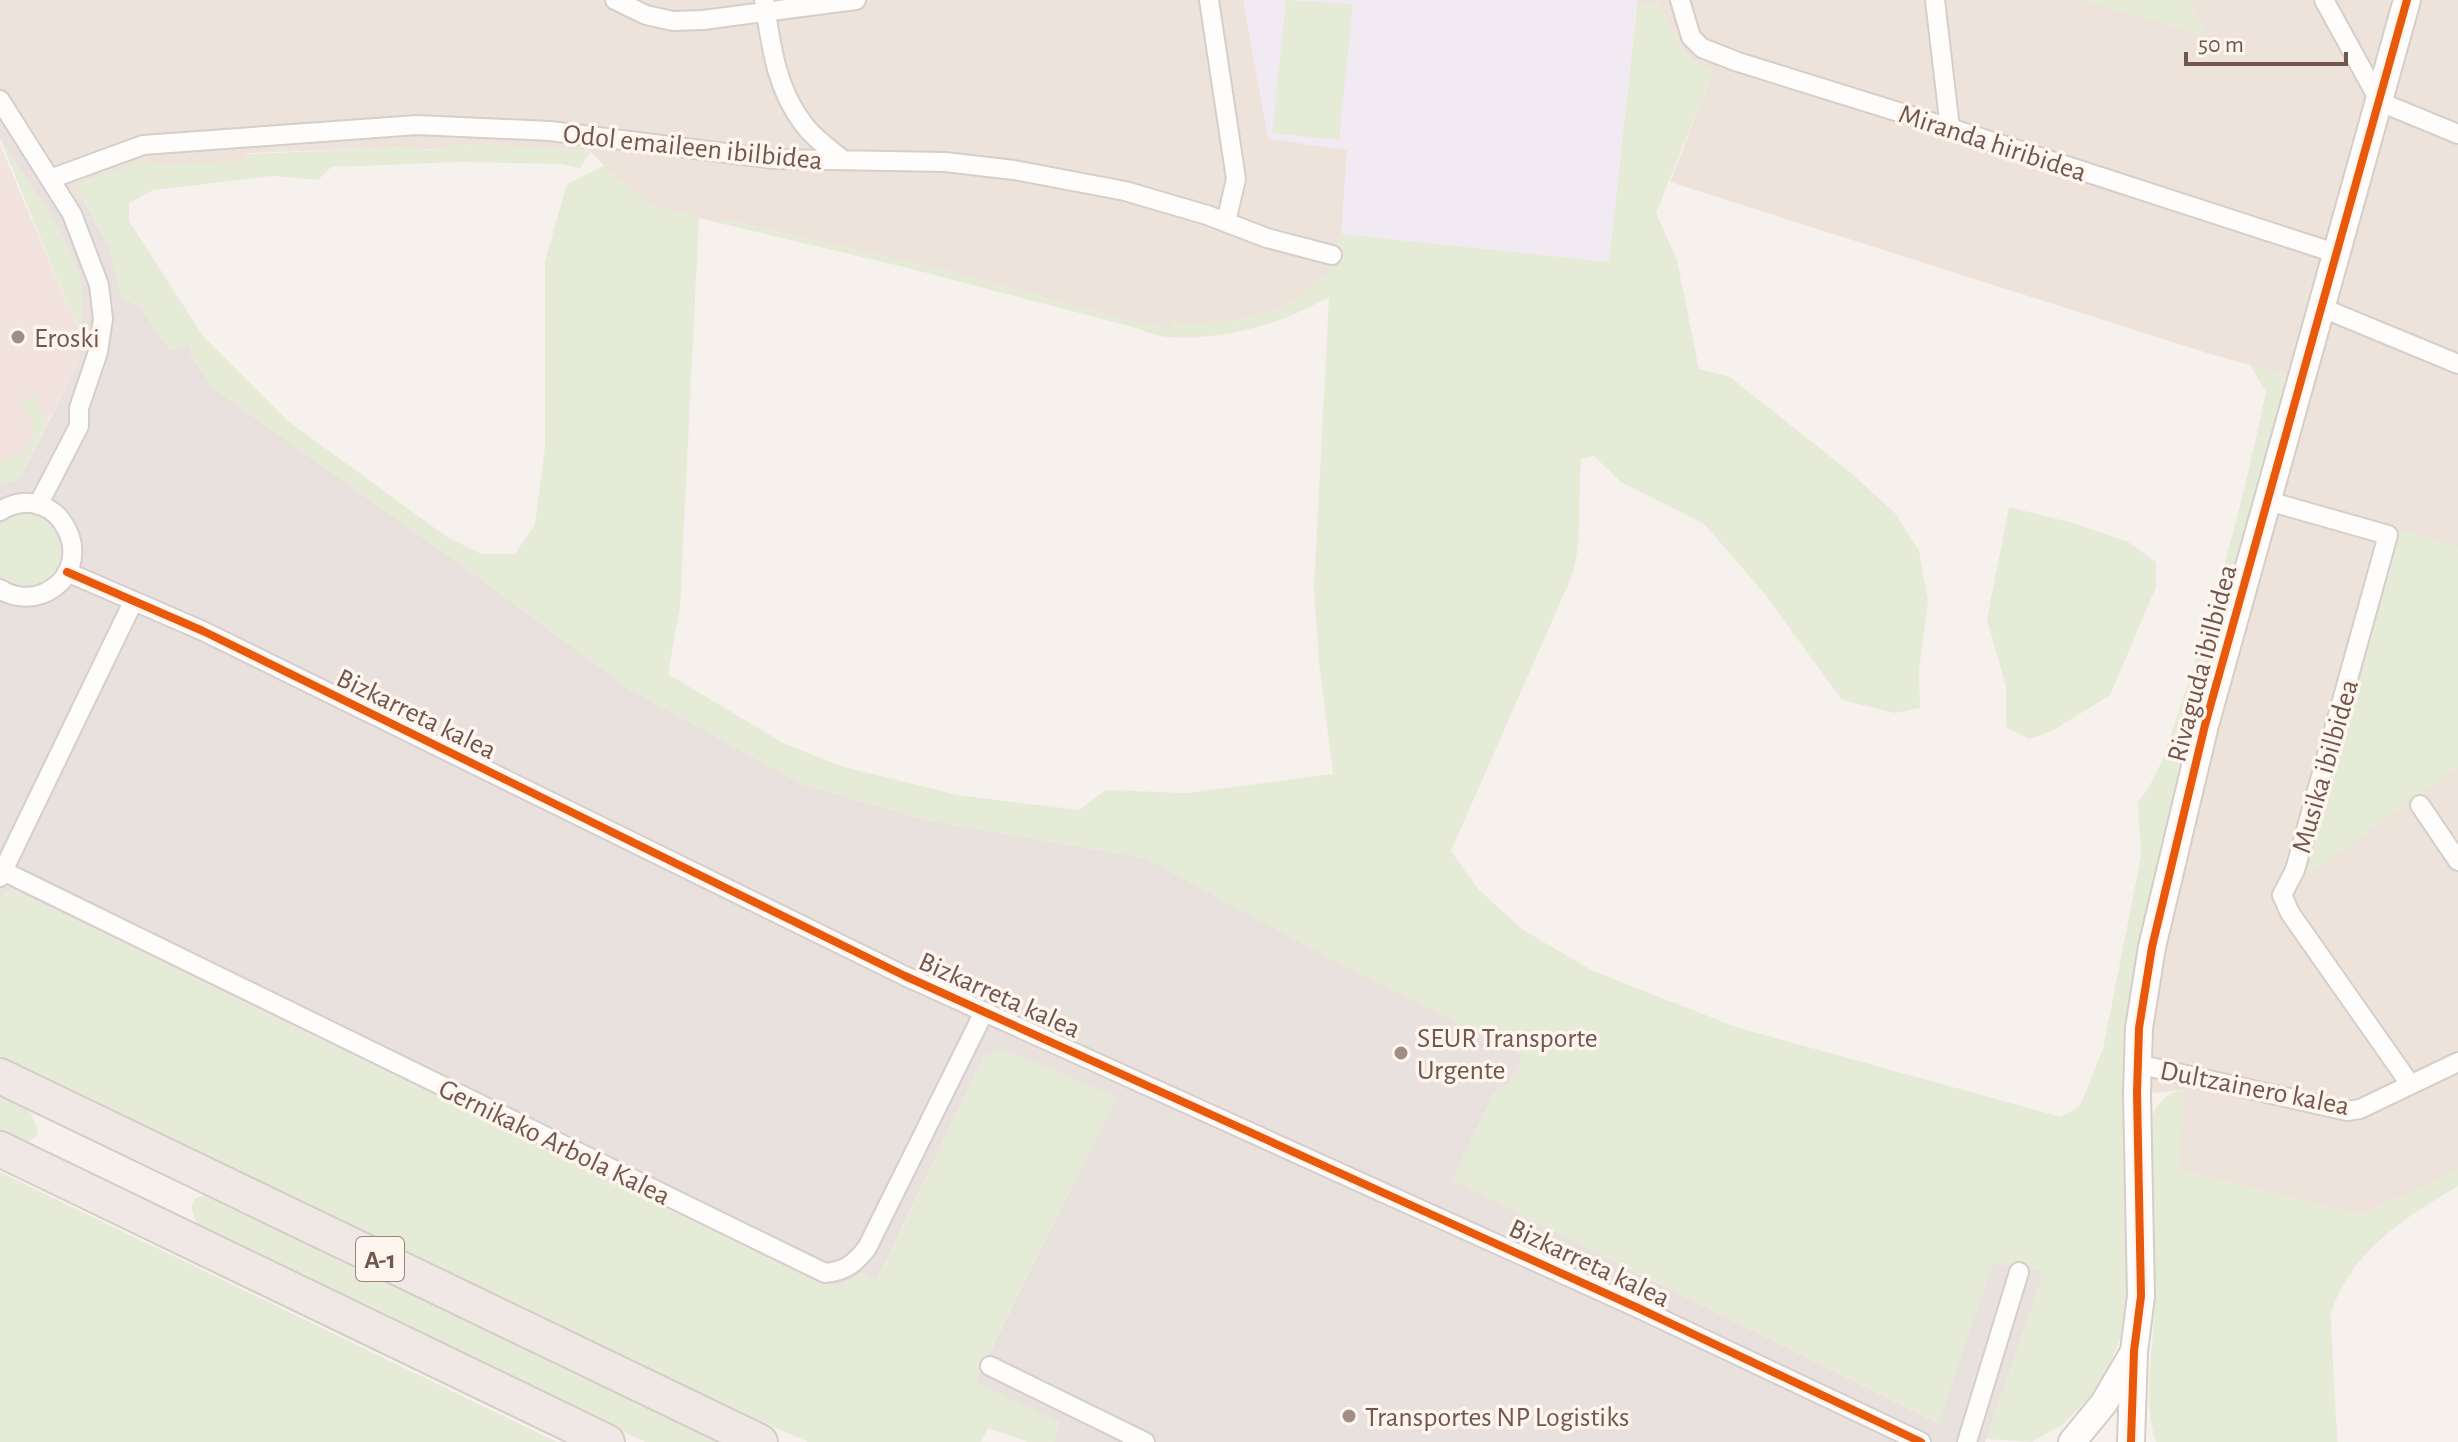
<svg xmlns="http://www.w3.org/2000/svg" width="2458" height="1442" viewBox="0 0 2458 1442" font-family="'Alegreya Sans',sans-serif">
  <rect width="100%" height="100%" fill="#f6f1ec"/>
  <!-- residential -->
  <path fill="#eee3da" d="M0,0H2458V1169L2363,1215L2179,1170L2184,1090L2125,1095L2128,1010L2146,908L2292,377L2207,353L1670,182L1713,72L1686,56L1658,3L1637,4L1326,276L1284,307L1241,320L1184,325L1172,329L1130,321L948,271L721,219L719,223L649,205L604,166L590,151L461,144L447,148L415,150L408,147L248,153L242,162L157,165L142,161L78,189L83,199L74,201L21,114L0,126Z"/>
  <!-- commercial -->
  <path fill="#f3e3de" d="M0,144L82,339L78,362L69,382L47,423L0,486Z"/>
  <!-- industrial -->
  <path fill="#e8e1dd" d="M20,114L74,200L83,199L110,249L121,296L142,309L170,350L189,345L190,353L213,388L482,580L629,689L804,785L931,821L1144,858L1523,1055L1510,1083L1495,1092L1452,1180L1938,1423L1993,1262L2039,1270L2042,1279L1985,1442H1054L1060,1423L975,1382L1116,1098L984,1056L876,1282L862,1273L841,1286L822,1284L12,889L5,893L0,902V486L20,478L69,382L78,362L82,339L76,265L63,239L0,139V126Z"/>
  <!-- education -->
  <path fill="#f2eaf2" d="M1243,0H1637L1609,262L1341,234L1347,150L1268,139Z"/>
  <!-- green -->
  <path fill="#e6ebd8" d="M1286,0L1353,4L1339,140L1272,133Z
    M2082,0H2189L2209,41L2187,31Z
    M1658,3L1686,56L1713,72L1656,213L1677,260L1699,369L1730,377L1852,474L1895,513L1919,551L1928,601L1919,671L1920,708L1895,713L1842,700L1764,593L1704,524L1621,482L1594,456L1581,459C1577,504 1586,556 1563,596L1451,851L1478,889L1523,930L1593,971L1736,1027L2061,1117L2080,1106L2103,1049L2141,856L2138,802C2162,773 2170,736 2182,701C2217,600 2244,497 2266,392L2250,365L2292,377L2146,908L2128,1010L2125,1095L2129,1282L2124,1330L2099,1388L2062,1425L2032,1442L1986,1439L2042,1280L2038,1270L1993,1263L1939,1423L1452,1180L1495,1092L1510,1083L1523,1055L1323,955L1144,858L931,821L804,785L629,689L482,580L213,388L190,353L189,345L171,351L142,309L121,296L110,249L78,189L84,181L142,161L157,165L242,162L247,154L408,147C424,153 445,149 461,144L591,151L580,168L562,164L461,162L331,167L318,180L273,176L153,190L129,203V221L203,336L288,421L447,537L481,554H515L535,524L545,448V261L567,184L604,166L649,205L699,217L680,607L668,674L785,744L840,766L957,795L1079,810L1106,790L1186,793L1333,774L1319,662L1314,587L1329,298C1314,304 1299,313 1283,319C1246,332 1175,348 1140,329L908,268L719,223L720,219L948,271L1130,321L1172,329L1174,321L1184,325L1241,320L1284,307L1326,276L1341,234L1609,262L1637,4Z
    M0,139C24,177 61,223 76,264C85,287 82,315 82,339Z
    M36,394L47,423L20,478L0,486V461L24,451L34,430L22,401Z
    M2009,507L2073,523L2128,542L2156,562V587L2110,695L2052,731L2029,739L2006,727V687L1987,619Z
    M31,512C98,530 49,620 0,575V525L19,513Z
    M2400,530L2458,546V767L2306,876Z
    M12,889L822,1284L840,1286L862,1273L877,1281L984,1056L1001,1048L1117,1097L975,1381L1060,1423L1054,1442H1028L988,1428L981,1442H808L714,1400L0,1056V902L5,893Z
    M2185,1090L2179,1170L2363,1215L2458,1169V1186C2408,1216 2354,1249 2333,1307C2329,1316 2332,1328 2332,1338C2333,1373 2335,1407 2338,1442H2156C2142,1399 2153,1357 2154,1313C2157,1247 2153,1181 2152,1115C2161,1101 2168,1091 2185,1090Z
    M0,1092C24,1103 33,1107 38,1135L26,1143L0,1131Z
    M0,1172L557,1442H0Z
    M207,1194L723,1442H645L256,1256L198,1227L191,1207L195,1199Z"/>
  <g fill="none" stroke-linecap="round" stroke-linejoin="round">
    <defs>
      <path id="street" d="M615,0L646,15L673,21L703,20L856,0
        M764,0C771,45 776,90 805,126C815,139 830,149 843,160
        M1209,0L1236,179L1226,222
        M1680,0L1691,37L1702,48L1738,62L1950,128L2335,253
        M1935,0L1950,128
        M2324,0L2380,102L2458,134
        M0,100L72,214L99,285L103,319L98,352L79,408V426L38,505
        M50,179L143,145L417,125L550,131L774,159L945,162L1014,170L1125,191L1207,215L1267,238L1332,255
        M2320,307L2458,364
        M2268,501L2388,535L2295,870L2282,895L2290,913L2410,1084
        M0,511C59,475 105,568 42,594C28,599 12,597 0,589
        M67,572L203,631L905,976L1638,1308L1921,1442
        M2420,805L2458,861
        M3,871L825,1273C846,1271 854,1264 867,1248L984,1012
        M0,877L133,602
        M2137,1064L2347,1111L2360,1109L2458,1062
        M990,1366L1145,1442
        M1967,1442L2019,1272"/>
      <path id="secondary" d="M2072,1442L2104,1403L2132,1355
        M2131,1442L2134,1351L2141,1296L2137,1093L2139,1028L2152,947L2205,725L2407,0"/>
      <path id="highway" d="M0,1076L760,1442
        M0,1149L607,1442"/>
    </defs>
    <!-- street casing -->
    <use href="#street" stroke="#d5ceca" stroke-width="22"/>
    <!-- secondary casing -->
    <use href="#secondary" stroke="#d5cdc8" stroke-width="30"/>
    <!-- highway casing -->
    <use href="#highway" stroke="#d4ccc7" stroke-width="38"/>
    <!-- street -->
    <use href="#street" stroke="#fefdfc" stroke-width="18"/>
    <!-- secondary -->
    <use href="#secondary" stroke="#fefdfc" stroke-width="26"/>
    <!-- highway -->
    <use href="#highway" stroke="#f0e8e5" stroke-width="34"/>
    <defs>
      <path id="cycleway" d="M67,572L203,631L905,976L1638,1308L1921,1442
        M2131,1442L2134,1351L2141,1296L2137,1093L2139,1028L2152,947L2205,725L2407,0"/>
    </defs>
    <!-- cycleway casing -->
    <use href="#cycleway" stroke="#fdf5ee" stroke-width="13"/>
    <!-- cycleway -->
    <use href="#cycleway" stroke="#e8590c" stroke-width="8"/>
  </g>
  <!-- markers -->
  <g fill="#a08d85" stroke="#fdf5ee" stroke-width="3">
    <circle cx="18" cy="337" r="8"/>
    <circle cx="1401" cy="1053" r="8"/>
    <circle cx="1349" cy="1416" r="8"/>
  </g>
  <g text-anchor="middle" stroke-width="7" stroke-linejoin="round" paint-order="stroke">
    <!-- shield labels -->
    <rect fill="#fdf5ee" stroke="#9b867e" stroke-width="2" x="356" y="1237" width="48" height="44" rx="6"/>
    <g font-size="26" font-weight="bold" fill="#71574e">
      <text x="380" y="1268">A-1</text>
    </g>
    <!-- street labels -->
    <g font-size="28" fill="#71574e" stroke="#fdf5ee">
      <text transform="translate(1993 142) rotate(18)" y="10">Miranda hiribidea</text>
      <text transform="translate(693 146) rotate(6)" y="10">Odol emaileen ibilbidea</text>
      <text transform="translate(2201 663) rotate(-75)" y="10">Rivaguda ibilbidea</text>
      <text transform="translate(417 713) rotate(26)" y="10">Bizkarreta kalea</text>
      <text transform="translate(2324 766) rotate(-74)" y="10">Musika ibilbidea</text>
      <text transform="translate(1000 994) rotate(24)" y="10">Bizkarreta kalea</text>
      <text transform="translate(2255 1087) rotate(11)" y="10">Dultzainero kalea</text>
      <text transform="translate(555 1141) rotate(26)" y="10">Gernikako Arbola Kalea</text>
      <text transform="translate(1590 1262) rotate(25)" y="10">Bizkarreta kalea</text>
    </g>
    <!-- poi labels -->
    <g font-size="28" fill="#71574e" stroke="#fdf5ee" text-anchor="start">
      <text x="34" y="347">Eroski</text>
      <text x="1417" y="1047">SEUR Transporte<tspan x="1417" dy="32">Urgente</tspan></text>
      <text x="1365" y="1426">Transportes NP Logistiks</text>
    </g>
  </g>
  <!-- scale -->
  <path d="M2186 52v12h160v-12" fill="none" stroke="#71574e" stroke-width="4"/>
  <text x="2198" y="52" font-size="24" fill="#71574e" stroke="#fdf5ee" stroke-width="6" paint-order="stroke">50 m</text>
</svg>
